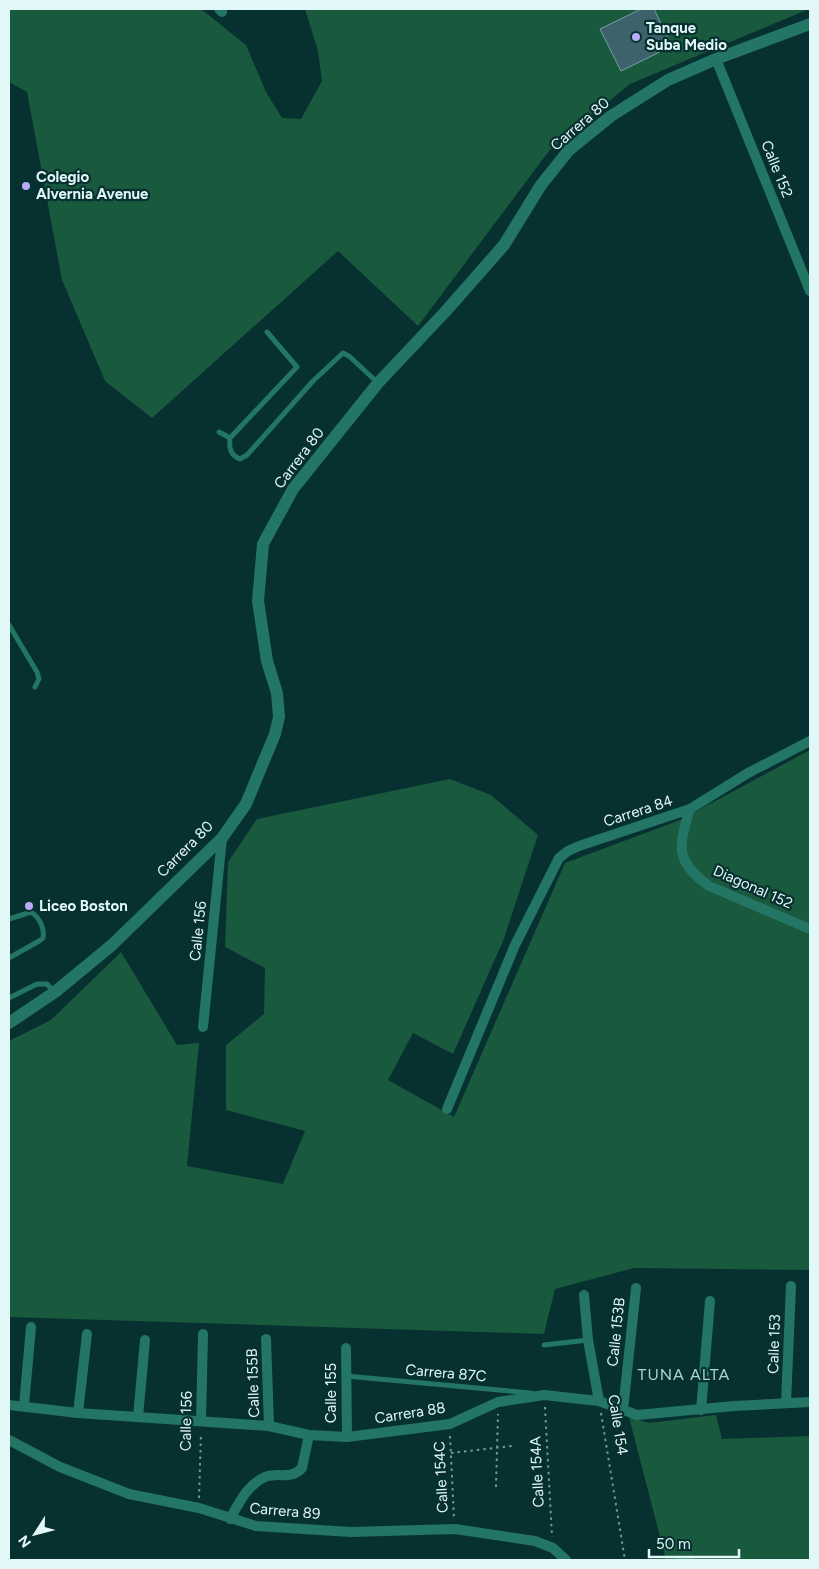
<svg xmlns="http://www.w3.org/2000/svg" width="819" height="1569" viewBox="0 0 819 1569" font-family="Figtree,sans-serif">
  <rect width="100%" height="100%" fill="#073031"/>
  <!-- green -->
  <path fill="#19593d" d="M9,9H201L246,45L266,92L282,118L301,119L322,81L318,51L305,9H809L630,84L549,151L418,326L338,251L152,418L105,381L62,280L27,92L9,82Z
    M810,750V1270L634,1268L555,1289L544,1334L9,1317V1041L51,1020L121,952L177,1045L199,1043L187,1166L283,1184L305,1131L226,1110V1045L264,1014L265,968L225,947L228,862L257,819L450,779L491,795L538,835L503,941L453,1054L413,1033L388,1080L454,1117L565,863L680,820Z
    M716,1415L722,1439L810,1436V1560H666L629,1417L649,1423Z"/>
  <!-- building -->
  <path fill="#3e626b" stroke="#799ea8" d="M641,9H654L672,46L621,71L600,29Z"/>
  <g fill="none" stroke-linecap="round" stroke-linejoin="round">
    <!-- path -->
    <path stroke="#779696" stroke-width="2" stroke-dasharray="2.5 4" stroke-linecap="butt" d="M545,1407L552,1537
      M601,1413L625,1560
      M450,1436L454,1519
      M451,1453L512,1446
      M496,1487L498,1414
      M199,1498L201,1433"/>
    <!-- service -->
    <path stroke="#237566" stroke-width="5" d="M267,332L297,367L230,438C229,448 230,455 240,459L247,455L313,381L343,353L349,356L377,382
      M219,432L230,438
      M9,625L37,672L39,679L35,687
      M9,919L31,912C39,917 45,928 43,938L39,941L9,958
      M9,998L37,984H47L54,992
      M544,1345L588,1340
      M346,1376L531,1393
      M677,1560L692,1558"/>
    <!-- minor -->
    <path stroke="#237566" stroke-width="10" d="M219,9L222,12
      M716,59L810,291
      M690,809C678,847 675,861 709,886L810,929
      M203,1027L222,838
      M447,1109L515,945L559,858L568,851L579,846L690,809L748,773L810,741
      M584,1295L588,1340L599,1401
      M266,1339L269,1426
      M346,1348L347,1437
      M786,1403L791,1286
      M9,1405L78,1413L269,1426L309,1435L347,1437L450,1424L498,1402L544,1395L599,1401L637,1415L734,1406L810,1402
      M24,1405L31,1327
      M623,1410L636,1288
      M701,1410L710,1301
      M78,1413L87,1334
      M138,1417L145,1340
      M201,1421L203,1334
      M9,1440L60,1467L129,1494L199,1508L256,1526L351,1532L455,1529L535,1541L553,1548L566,1560
      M230,1519C239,1503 247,1485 265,1477C278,1472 291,1480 302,1468L309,1435"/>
    <!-- tertiary -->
    <path stroke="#237566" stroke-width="12" d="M9,1023L55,992L112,945L222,838L246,804L275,734L279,717L277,693L267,661L258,601L263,544L293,489L378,383L445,312L504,245L541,185L569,150L611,116L668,80L716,59L810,24"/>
  </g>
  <!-- markers -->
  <g fill="#b6acf8" stroke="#073031" stroke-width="2">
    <circle cx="636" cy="37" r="5"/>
    <circle cx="26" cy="186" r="5"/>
    <circle cx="29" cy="906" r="5"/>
  </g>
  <g text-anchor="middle" stroke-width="4.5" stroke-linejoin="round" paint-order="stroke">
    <!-- poi labels -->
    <g font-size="15" font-weight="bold" fill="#e2f7f7" stroke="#073031" text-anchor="start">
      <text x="646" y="33">Tanque<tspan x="646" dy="17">Suba Medio</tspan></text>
      <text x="36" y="182">Colegio<tspan x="36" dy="17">Alvernia Avenue</tspan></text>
      <text x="39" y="911">Liceo Boston</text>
    </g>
    <!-- street labels -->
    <g font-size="15" fill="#e2f7f7" stroke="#073031">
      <text transform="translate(580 124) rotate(-41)" y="5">Carrera 80</text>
      <text transform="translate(777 169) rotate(68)" y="5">Calle 152</text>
      <text transform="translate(299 458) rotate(-53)" y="5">Carrera 80</text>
      <text transform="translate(638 811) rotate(-18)" y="5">Carrera 84</text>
      <text transform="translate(185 849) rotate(-45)" y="5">Carrera 80</text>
      <text transform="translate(753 887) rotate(24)" y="5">Diagonal 152</text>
      <text transform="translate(198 931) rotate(-84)" y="5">Calle 156</text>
      <text transform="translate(616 1332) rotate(-84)" y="5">Calle 153B</text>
      <text transform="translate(774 1344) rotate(-88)" y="5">Calle 153</text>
      <text transform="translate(446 1373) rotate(5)" y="5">Carrera 87C</text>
      <text transform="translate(253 1383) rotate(-92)" y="5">Calle 155B</text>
      <text transform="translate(331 1393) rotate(-90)" y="5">Calle 155</text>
      <text transform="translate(410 1413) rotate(-9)" y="5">Carrera 88</text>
      <text transform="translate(186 1421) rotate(-89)" y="5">Calle 156</text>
      <text transform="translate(618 1425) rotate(81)" y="5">Calle 154</text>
      <text transform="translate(537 1472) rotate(-93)" y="5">Calle 154A</text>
      <text transform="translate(441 1477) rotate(-93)" y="5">Calle 154C</text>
      <text transform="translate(285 1511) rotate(5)" y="5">Carrera 89</text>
    </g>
    <!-- neighbourhood labels -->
    <g font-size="16" letter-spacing="1" fill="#aad3d4" stroke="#073031">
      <text x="684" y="1380">TUNA ALTA</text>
    </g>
  </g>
  <!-- border -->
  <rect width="819" height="1569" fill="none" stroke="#e2f7f7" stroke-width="20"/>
  <!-- north arrow -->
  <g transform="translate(35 1534) rotate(234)" stroke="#073031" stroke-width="4" paint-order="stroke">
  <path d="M0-4L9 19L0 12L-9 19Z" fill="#e2f7f7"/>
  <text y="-8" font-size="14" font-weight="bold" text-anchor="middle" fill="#e2f7f7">N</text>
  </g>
  <!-- scale -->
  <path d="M649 1549v8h90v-8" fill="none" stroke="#e2f7f7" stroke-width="2.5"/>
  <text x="656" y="1549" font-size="15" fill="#e2f7f7" stroke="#073031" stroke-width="4" paint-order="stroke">50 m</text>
</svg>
